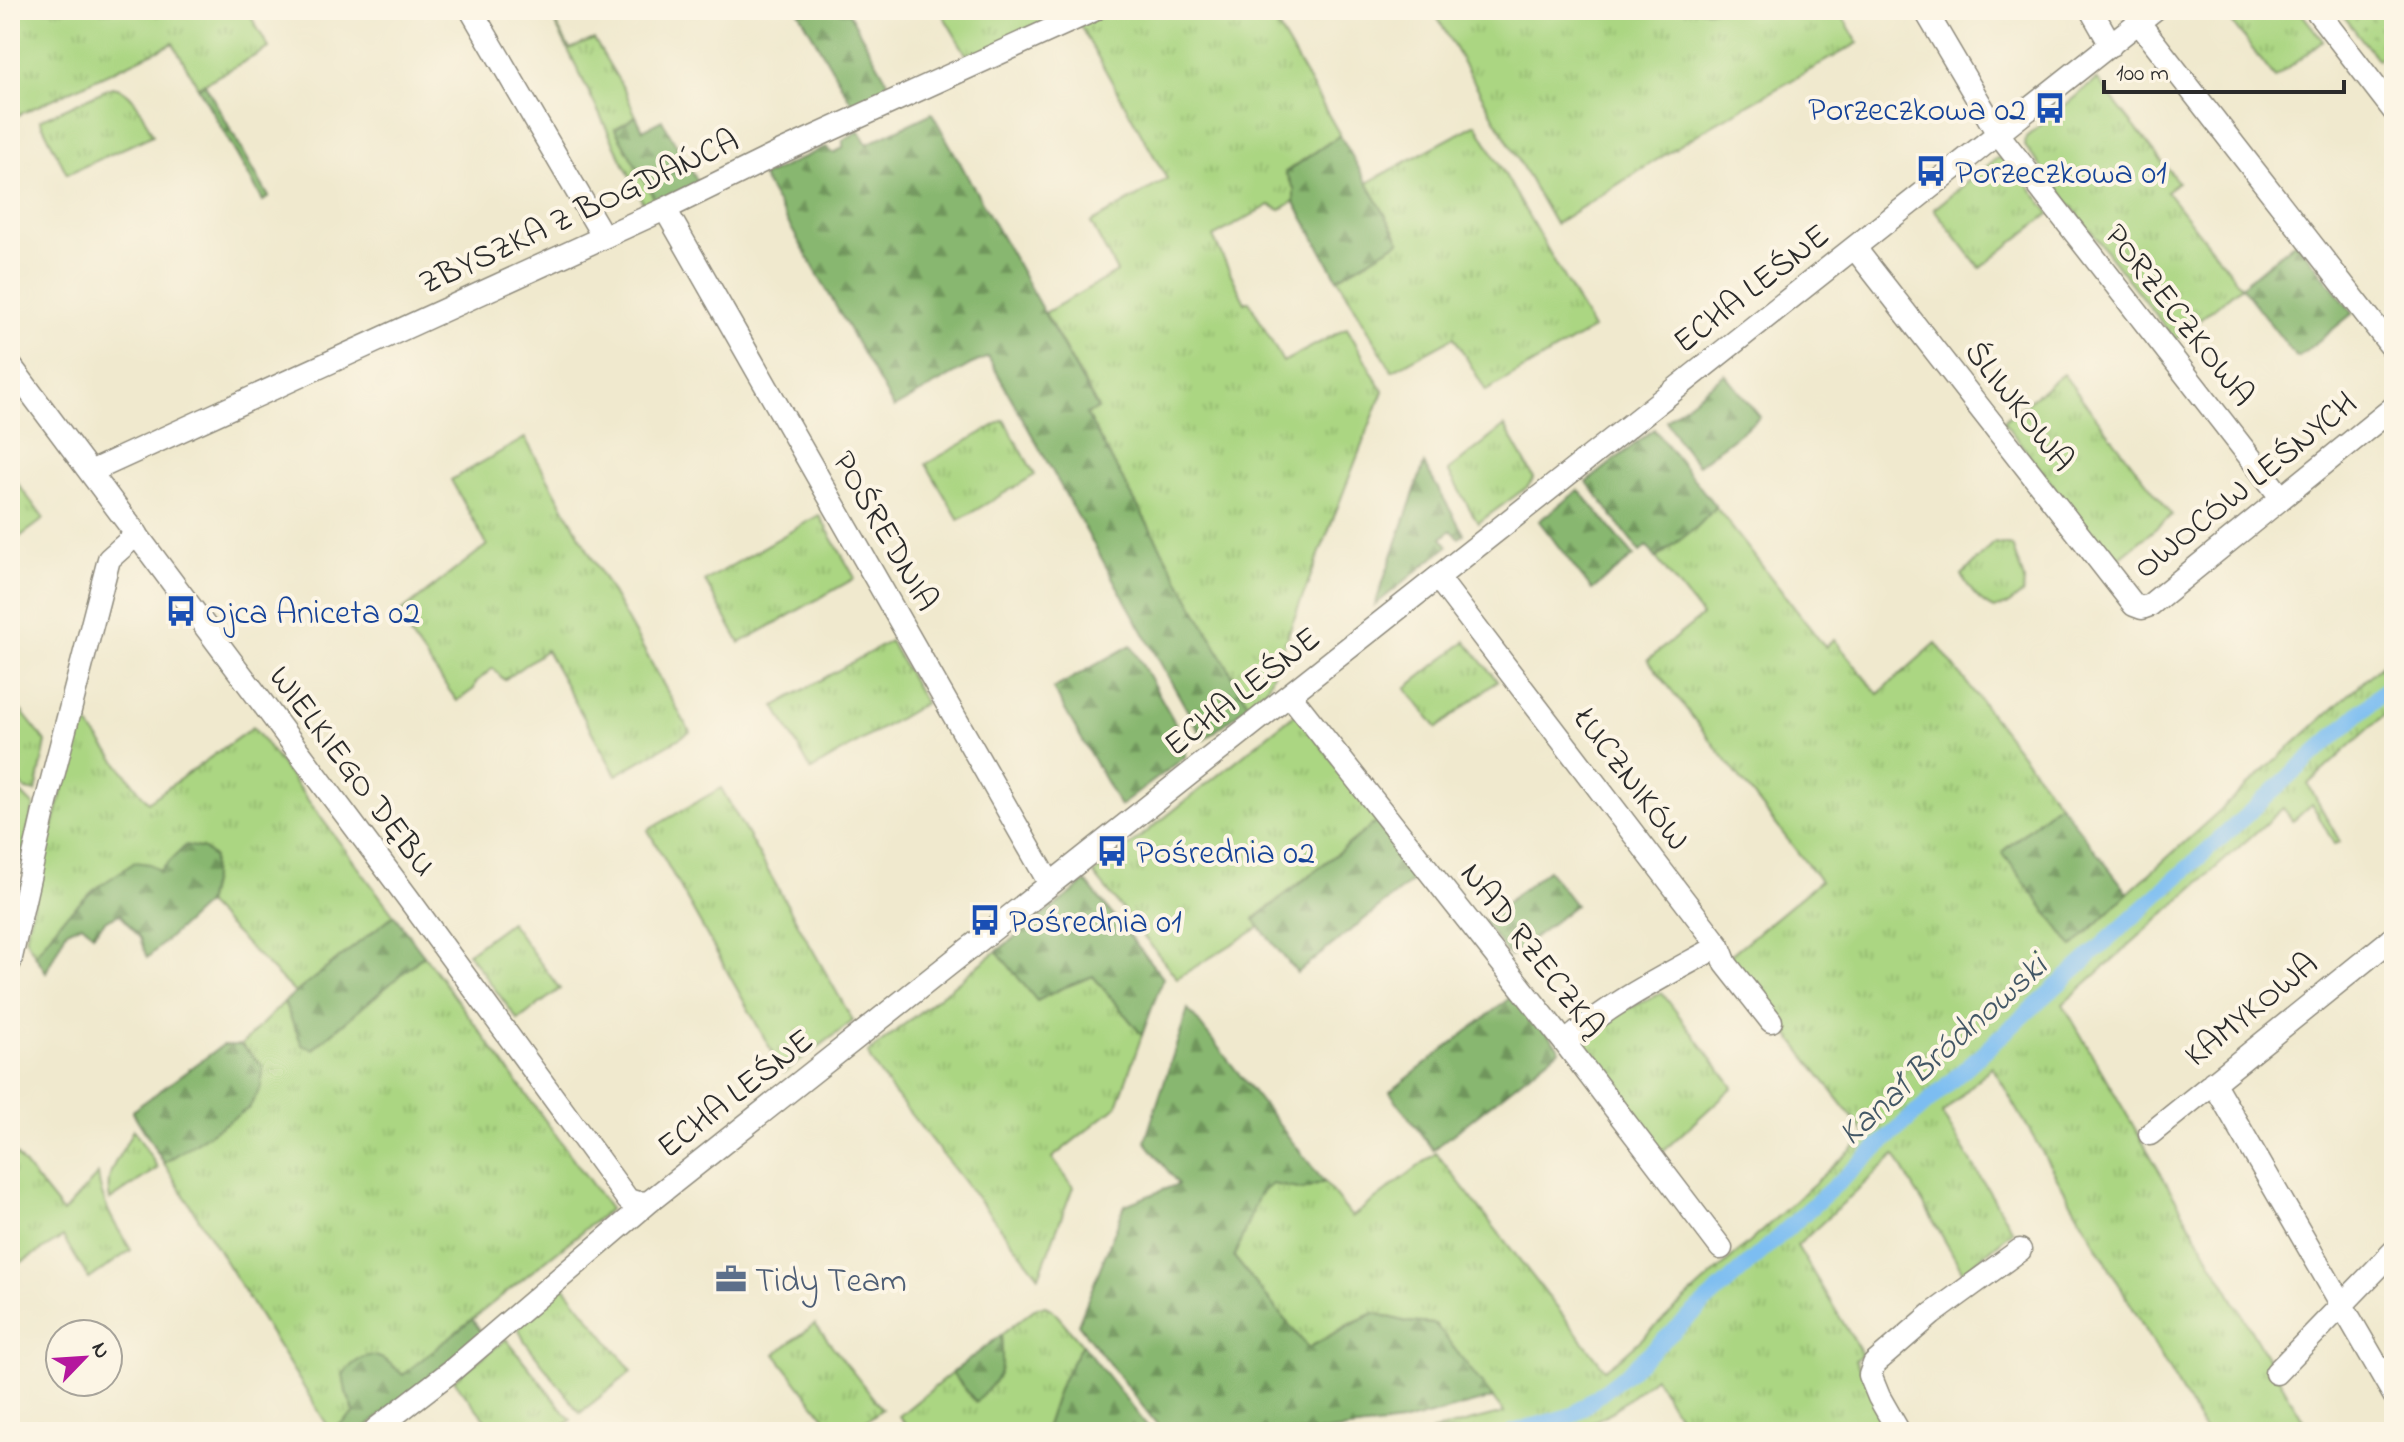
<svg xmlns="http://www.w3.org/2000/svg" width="2404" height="1442" viewBox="0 0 2404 1442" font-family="'Indie Flower',sans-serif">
  <defs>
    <pattern id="grass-tufts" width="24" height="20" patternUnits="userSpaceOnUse" patternTransform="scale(2)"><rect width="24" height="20" fill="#abd682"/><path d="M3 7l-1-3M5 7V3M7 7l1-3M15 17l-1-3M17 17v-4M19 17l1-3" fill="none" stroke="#93b870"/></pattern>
    <pattern id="forest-firs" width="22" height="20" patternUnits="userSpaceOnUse" patternTransform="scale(2)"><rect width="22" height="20" fill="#88b770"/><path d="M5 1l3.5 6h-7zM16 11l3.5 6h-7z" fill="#6f955c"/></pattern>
    <pattern id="park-dots" width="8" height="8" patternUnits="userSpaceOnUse" patternTransform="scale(2)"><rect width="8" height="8" fill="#abd682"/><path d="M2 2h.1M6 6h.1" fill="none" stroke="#93b870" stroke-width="1.8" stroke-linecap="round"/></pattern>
  </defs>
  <rect width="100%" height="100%" fill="#fcf5e5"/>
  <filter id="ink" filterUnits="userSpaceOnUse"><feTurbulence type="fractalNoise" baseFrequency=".0125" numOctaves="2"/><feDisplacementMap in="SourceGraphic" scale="16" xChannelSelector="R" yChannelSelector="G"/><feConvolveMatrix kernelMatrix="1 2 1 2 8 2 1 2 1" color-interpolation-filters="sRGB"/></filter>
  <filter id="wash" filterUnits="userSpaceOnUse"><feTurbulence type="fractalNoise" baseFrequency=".006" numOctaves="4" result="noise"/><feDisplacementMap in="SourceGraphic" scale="32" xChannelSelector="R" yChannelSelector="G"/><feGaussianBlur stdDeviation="1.8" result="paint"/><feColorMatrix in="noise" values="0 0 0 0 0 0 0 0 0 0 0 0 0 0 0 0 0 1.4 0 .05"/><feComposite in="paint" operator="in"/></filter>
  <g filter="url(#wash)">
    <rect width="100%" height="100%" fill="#f0e9ce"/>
    <!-- grass -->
    <path fill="url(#grass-tufts)" stroke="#6b8056" stroke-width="2" d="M23,10H153L157,16L168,10H247L269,48L198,87L173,43L10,119V17Z
      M940,10H1078L970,56L966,54Z
      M1105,10H1268L1340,135L1285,172L1294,188V201L1280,210L1270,205L1213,237L1245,303L1249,301L1283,362L1347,328L1383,391L1265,693L1249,705L1086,414L1098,408L1045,313L1117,272L1091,223L1167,179L1078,22Z
      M1433,10H1839L1858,43L1712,125L1555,224Z
      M2222,10H2299L2323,41L2275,78Z
      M553,19L570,49L594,39L625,91L636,116L615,129L657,203L646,209Z
      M2097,79L2178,182L2166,191L2241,286L2175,340L2025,146L2026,137Z
      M112,87C135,89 143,117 153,135L67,174L40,120Z
      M1476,124L1593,329L1486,391L1454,337L1392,371L1338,278L1400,241L1367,183Z
      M1997,158L2008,159L2050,213L1980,268L1934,209Z
      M2063,374L2172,515L2113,563L2003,421Z
      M1004,420L1035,475L959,520L926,464Z
      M1505,426L1534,478L1527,487L1478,523L1448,471Z
      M525,438L690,732L616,775L546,650L504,680L493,668L476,682L474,689L457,701L396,616L487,545L451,480Z
      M10,473L44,519L10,544Z
      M1716,507L1825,647L1834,639L1878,694L1936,643L2059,803L2002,852L2073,947L2128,893L2394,654V706L2308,784L2340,842L2334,844L2312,804L2293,821L2283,808L2063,1004L2310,1432H2205L1992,1066L1942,1114L2013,1231L1963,1272L1895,1155L1797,1246L1862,1354L1855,1360L1894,1432H1687L1655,1377L1613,1411L1575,1432H1430L1504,1413L1435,1324L1407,1322L1374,1313L1351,1323L1308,1348L1234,1257L1259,1194L1272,1184L1303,1190L1324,1182L1352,1217L1436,1153L1605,1369L1625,1354L1867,1136L1728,957L1820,881L1648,660L1702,616L1656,558L1698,526Z
      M819,515L855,578L740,643L705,581Z
      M1994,543L2012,546L2024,580L2023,593L2009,604L1994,609C1980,603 1969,589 1962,575Z
      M890,641L925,703L811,770L775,706Z
      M1466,641L1497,681L1437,728L1406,688Z
      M10,697L46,742L36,792L26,790L10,773Z
      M1296,713L1379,820L1254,919L1260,927L1177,978L1094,874Z
      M81,716L148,802L253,727L394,915L295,993L206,904L212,878L160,872L62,919L35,955L25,937Z
      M10,782L34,806L10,902Z
      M721,788L853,1021L784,1073L648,830Z
      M510,922L560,989L518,1020L468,953Z
      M997,951L1037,1001L1060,989L1093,976L1142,1035L1117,1106L1052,1158L1073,1187L1039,1276L889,1087L871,1061L868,1053Z
      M424,955L610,1209L403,1375L346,1392L355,1413L331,1431L164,1163L249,1108L263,1067L241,1045L284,1002L313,1049Z
      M1662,993L1733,1087L1662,1152L1584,1052V1042L1613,1016Z
      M133,1129L158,1168L110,1200C103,1167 122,1158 133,1129Z
      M10,1147L63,1213L98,1174C101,1203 115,1225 131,1250L89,1279L63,1237L10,1269Z
      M564,1286L632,1371L580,1413L524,1340L519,1330L522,1320Z
      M1045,1306L1052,1309L1082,1344L1059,1387L1044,1432H911L899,1416L952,1373L975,1402C1002,1375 1004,1373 1001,1335L1037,1307Z
      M815,1324L882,1409L851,1432H836L775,1354Z
      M506,1339L571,1420L556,1432H495L454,1380Z"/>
    <!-- forest -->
    <path fill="url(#forest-firs)" stroke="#5a714e" stroke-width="2" d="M798,10H847L895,94L857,112Z
      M205,84L269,197L263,201L198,87Z
      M932,113L1098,409L1086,414L1249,705L1204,740L988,357L972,364L894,408L762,177L826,147L833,153L843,148V140L859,131L867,144Z
      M636,116L643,130L662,120L699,184L657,203L615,129Z
      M1340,135L1400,241L1337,278L1294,201V188L1285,173Z
      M2296,241L2353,313L2297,358L2241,286Z
      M1725,374L1760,417L1698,465L1678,441L1666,420Z
      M1654,429L1716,507L1698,526L1656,558L1647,546L1640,552L1587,482Z
      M1424,464L1464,534L1459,538L1451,530L1442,538L1448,546L1375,605Z
      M1579,490L1634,556L1592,590L1539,521Z
      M1131,645L1187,744L1185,757L1120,806L1053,689Z
      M2059,803L2128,893L2073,947L2002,852Z
      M1379,820L1421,874L1297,973L1254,920Z
      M186,845L204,849L213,857L212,878L206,904L147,958L140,938L120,914L106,920L93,934L82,924L67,930L46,972L35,955L62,919L95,889L135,862L150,864L160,871Z
      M1548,870L1575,905L1510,957L1483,921Z
      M1086,882L1163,978L1142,1035L1093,976L1060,989L1037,1001L997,951Z
      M394,915L424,955L313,1049L302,1045L284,1002Z
      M1515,994L1560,1049L1433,1150L1390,1092Z
      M1188,1009L1324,1182L1303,1190L1272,1184L1259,1195L1234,1257L1308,1348L1374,1313L1407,1322L1435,1324L1493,1398L1401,1423L1322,1432H1163L1078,1324L1125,1205L1178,1184L1145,1141Z
      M223,1045H241L263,1066L261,1087L249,1108L164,1163L132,1111Z
      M472,1319L483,1334L360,1432H330L355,1413L346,1392L343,1374C366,1348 379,1351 403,1375Z
      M1001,1335C1004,1373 1002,1375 976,1402L952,1373Z
      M1082,1344L1152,1432H1044L1059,1387Z"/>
    <!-- park -->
    <path fill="url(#park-dots)" stroke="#6b8056" stroke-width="2" d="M2339,10H2394V41L2378,60Z"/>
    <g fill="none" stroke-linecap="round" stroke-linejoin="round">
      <!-- canal -->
      <path stroke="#7cbdf1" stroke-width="16" d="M1513,1432L1573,1415L1626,1374L2394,682"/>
    </g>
  </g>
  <g filter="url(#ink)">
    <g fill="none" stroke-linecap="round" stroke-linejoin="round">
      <defs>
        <path id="minor" d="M471,10L603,236
          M1925,10L1998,134L2281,497
          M2091,10L2111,45
          M2316,10L2394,111
          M2139,23L2394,350
          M665,209L1050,884
          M1857,247L1861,256L2134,605L2142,608L2150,605L2394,407
          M10,365L408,898L628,1200L638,1203L649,1202
          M90,472L665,209L777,154L1094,10
          M1438,578L1719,946L1726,964L1771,1021
          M1290,695L1565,1043L1721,1248
          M10,962L46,803L109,559L137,534
          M1565,1043C1611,1002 1665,976 1719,946
          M2213,1082L2394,1395
          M2150,1134L2394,937
          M2276,1373L2394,1251
          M376,1429L450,1372L649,1202L2154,10
          M1899,1432L1879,1397L1870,1375L1874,1364L1932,1314L2020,1250"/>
      </defs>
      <!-- minor casing -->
      <use href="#minor" stroke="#8e8a7c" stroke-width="25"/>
      <!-- minor -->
      <use href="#minor" stroke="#fff" stroke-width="22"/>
    </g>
  </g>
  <!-- icons -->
  <defs>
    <symbol id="bus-bare" viewBox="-9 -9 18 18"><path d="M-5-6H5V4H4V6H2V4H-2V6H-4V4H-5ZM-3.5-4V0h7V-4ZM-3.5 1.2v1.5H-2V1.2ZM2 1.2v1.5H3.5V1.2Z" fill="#1a4fb4" stroke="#fcf5e5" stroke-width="2.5" paint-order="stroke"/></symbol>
    <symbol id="office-bare" viewBox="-9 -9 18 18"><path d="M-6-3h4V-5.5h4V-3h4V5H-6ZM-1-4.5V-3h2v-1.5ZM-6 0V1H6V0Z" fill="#5c6f8a" stroke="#fcf5e5" stroke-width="2.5" paint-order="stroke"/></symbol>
  </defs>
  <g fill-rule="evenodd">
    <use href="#bus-bare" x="2028" y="86" width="44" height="44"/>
    <use href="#bus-bare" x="1909" y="149" width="44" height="44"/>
    <use href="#bus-bare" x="159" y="589" width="44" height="44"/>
    <use href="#bus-bare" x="1090" y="829" width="44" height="44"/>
    <use href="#bus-bare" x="963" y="898" width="44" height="44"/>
    <use href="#office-bare" x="709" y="1257" width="44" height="44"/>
  </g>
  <g text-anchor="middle" stroke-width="8" stroke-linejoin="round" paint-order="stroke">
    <!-- transit labels -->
    <g font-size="34" fill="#164399" stroke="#fcf5e5" text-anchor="start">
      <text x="2026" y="120" text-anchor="end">Porzeczkowa 02</text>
      <text x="1955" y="183">Porzeczkowa 01</text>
      <text x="205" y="623">Ojca Aniceta 02</text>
      <text x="1136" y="863">Pośrednia 02</text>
      <text x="1009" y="932">Pośrednia 01</text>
    </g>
    <!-- street labels -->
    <g font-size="34" fill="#2b2b2b" stroke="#fcf5e5">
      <text transform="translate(578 210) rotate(-25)" y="12">ZBYSZKA Z BOGDAŃCA</text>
      <text transform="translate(1750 287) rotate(-38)" y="12">ECHA LEŚNE</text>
      <text transform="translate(2181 314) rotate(52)" y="12">PORZECZKOWA</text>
      <text transform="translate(2021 405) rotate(52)" y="12">ŚLIWKOWA</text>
      <text transform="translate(2244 484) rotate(-39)" y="12">OWOCÓW LEŚNYCH</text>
      <text transform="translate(887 530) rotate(60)" y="12">POŚREDNIA</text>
      <text transform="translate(1241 690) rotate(-38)" y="12">ECHA LEŚNE</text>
      <text transform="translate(354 770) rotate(53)" y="12">WIELKIEGO DĘBU</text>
      <text transform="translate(1633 778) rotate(53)" y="12">ŁUCZNIKÓW</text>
      <text transform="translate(1534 949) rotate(52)" y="12">NAD RZECZKĄ</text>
      <text transform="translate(2250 1008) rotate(-39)" y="12">KAMYKOWA</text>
      <text transform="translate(734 1092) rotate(-38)" y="12">ECHA LEŚNE</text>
    </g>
    <!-- service labels -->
    <g font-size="34" fill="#4e5e75" stroke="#fcf5e5" text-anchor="start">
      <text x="755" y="1291">Tidy Team</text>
    </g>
    <!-- water labels -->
    <g font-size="36" font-style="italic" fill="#435766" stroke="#fcf5e5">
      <text transform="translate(1941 1048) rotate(-42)" y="13">Kanał Bródnowski</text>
    </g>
  </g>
  <!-- margin -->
  <rect width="2404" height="1442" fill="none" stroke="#fcf5e5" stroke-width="40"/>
  <!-- north arrow -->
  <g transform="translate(84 1358) rotate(65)"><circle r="38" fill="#fcf5e5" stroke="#a8a49b" stroke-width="2"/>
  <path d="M0-6L14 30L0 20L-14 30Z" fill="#b5179e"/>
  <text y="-12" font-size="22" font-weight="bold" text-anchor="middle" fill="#2b2b2b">N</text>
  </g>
  <!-- scale -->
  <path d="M2104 80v12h240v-12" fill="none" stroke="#2b2b2b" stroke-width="4"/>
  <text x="2116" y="80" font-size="24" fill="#2b2b2b" stroke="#fcf5e5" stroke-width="6" paint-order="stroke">100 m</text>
</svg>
